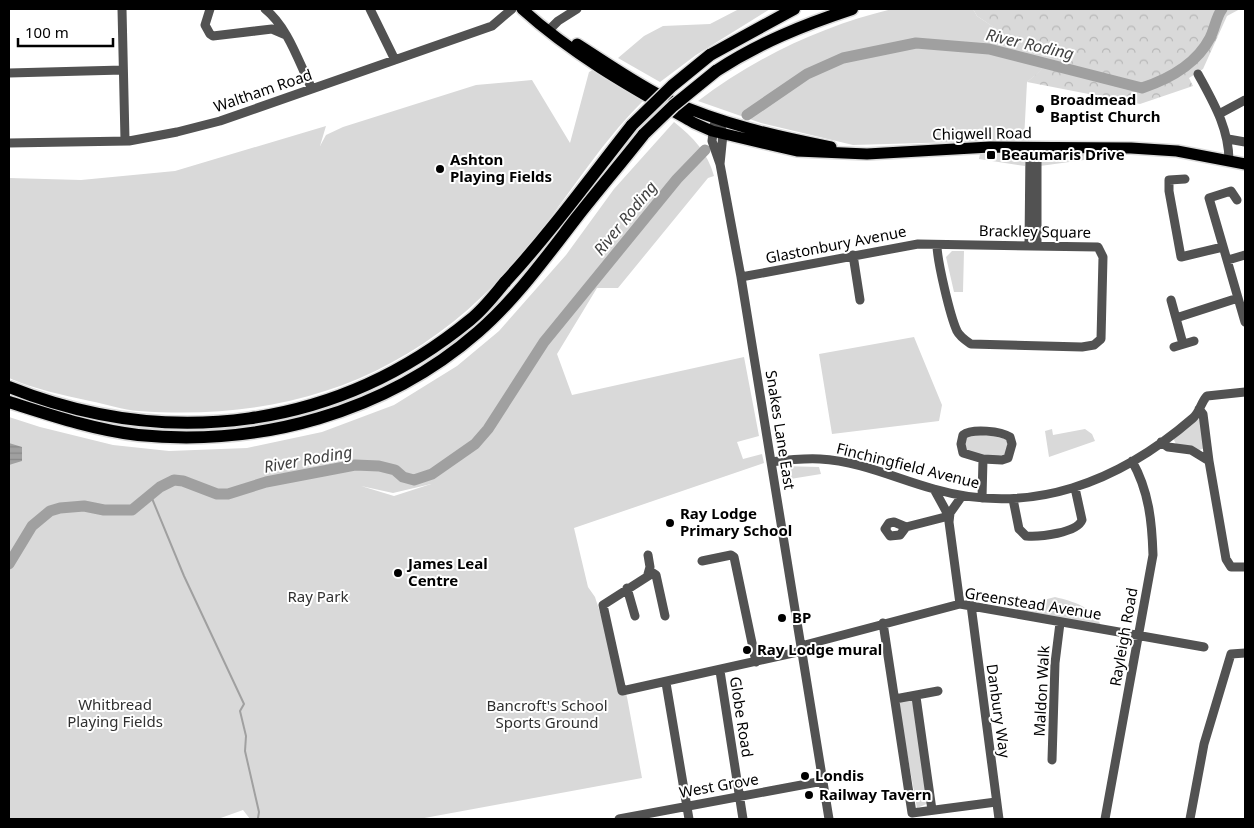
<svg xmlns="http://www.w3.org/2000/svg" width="1254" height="828" viewBox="0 0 1254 828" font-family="'Noto Sans',sans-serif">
  <defs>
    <pattern id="forest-crowns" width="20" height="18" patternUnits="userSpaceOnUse" patternTransform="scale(1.25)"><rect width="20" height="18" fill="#d9d9d9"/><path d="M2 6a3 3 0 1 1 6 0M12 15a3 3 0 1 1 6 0" fill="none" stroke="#b8b8b8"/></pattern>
    <pattern id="water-rules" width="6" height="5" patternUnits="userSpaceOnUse" patternTransform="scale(1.25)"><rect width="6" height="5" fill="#a0a0a0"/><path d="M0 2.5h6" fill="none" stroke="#888"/></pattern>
  </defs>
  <rect width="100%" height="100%" fill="#fff"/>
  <!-- green -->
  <path fill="#d9d9d9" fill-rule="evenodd" d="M739,9H770L696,55L660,82L618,58L644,36L663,26L710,24Z
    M892,9H973L977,16L1049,64L1027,82L1024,140L853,145L761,123L698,101C756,57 822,26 892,9Z
    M595,69L644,100C594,149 561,210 515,262C415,377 289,422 139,411C123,410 106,404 90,401C63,395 34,389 9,378V178L81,180L175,171L326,126L320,146L326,135L343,127L476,85L532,80L570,143L589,72Z
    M674,122C693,137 708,153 714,176L708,178L618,288H597L557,354L572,395L744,357L759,436L737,442L743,459L762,454L764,463L574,528L588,587L595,597L627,697L642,778L419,819H250L243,810L218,819H9V417L40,427L113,445L169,451L247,448L322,432L394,405L457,366L499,331L566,255L614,189ZM431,484L394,496L361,486L393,493Z
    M1047,153L1084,154V160L1040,166L1041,157Z
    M980,154H1022L1025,159V166L979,159Z
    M952,251H964L963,292H954L946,257Z
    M914,337L942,405L939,421L832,434L819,354Z
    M1198,419L1201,420L1205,448L1199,450L1176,444L1173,438Z
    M1052,429L1053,435L1085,429L1092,434L1095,441L1049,457L1045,431Z
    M973,434L1002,437L1008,441L1006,454L994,457L968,453L965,448L966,438Z
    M782,466L819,467L821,474L784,480Z
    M1055,597C1075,602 1090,606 1101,625L1021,611L1036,602Z
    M912,698L929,803L917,808L898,703Z"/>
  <!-- forest -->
  <path fill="url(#forest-crowns)" d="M973,9H1240L1227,16L1203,69L1189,78L1193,86L1140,104L1027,82L1048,64L977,16Z"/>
  <!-- water -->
  <path fill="url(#water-rules)" d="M9,443L22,447V461L9,465Z"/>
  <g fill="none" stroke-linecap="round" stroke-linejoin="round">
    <!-- stream -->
    <path stroke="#a0a0a0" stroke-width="2" d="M151,496L184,576L244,704L240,711L246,736L245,751L259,812L258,818"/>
    <!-- river -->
    <path stroke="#a0a0a0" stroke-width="11" d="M747,115L807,74L843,58L916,43L989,49L1142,88C1169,79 1197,63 1210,38C1215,28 1216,17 1222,9
      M9,564L32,526L50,511L60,508L84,506L104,510H132L160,487L174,480L183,481L217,494H228L266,482L355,465L379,466L395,470L403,477L414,480L432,474L475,444L488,429L544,342L677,179L705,150"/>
    <defs>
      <path id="major" d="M522,9C574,56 634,89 694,123L712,131L797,151L867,154L990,147L1131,148L1177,151L1245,164
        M577,44C607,63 638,85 669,100C721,124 776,136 831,147"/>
      <path id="highway" d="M710,55L794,9
        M716,71C759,43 803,25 852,9
        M9,387C169,451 337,429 470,320C484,309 495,294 506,281C551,232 591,177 632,125
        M9,402C50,415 94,430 138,435C259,447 385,413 478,332C516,299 546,257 577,217C599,189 622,162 644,134"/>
    </defs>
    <!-- major casing -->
    <use href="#major" stroke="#dbdbdb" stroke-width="14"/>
    <!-- highway casing -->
    <use href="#highway" stroke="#dbdbdb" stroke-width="15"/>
    <!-- minor -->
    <path stroke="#525252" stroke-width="9" d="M122,9L125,140
      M210,9L205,25L210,34L213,36L272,29L286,35
      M265,9C288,27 299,63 312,89
      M370,9L395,60
      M548,31L558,21L577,9
      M9,73L123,70
      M1198,74C1213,102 1229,128 1229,161
      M1219,114L1245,100
      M1228,139L1245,142
      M9,143L129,141L177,132L220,121L492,26L512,9
      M720,164L723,134L719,120L714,125L712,141L720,164L741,277L829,819
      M1185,179L1169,180V191L1181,257L1223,247
      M1237,200L1231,191L1209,198L1245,322
      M1029,245L1030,148
      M1037,246V148
      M853,255L860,300
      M1228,260L1245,255
      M741,277L918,244L1098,247L1103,257L1101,339L1094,345L1082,347L971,344C965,340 960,337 957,331C950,316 937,260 937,245
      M1171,300L1183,344
      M1176,318L1238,298
      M1174,347L1194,341
      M1199,409L1203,414L1209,461
      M1161,442L1168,447L1191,450L1209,461L1226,559L1231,567H1245
      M771,462C787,460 804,458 820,459C860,461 897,479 934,489C1031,517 1119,482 1193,418C1200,412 1201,402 1207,396L1245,392
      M934,489L946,511L950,513L949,522L960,604
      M982,498L983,459L963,453L961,444L963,435C972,428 1001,431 1010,437L1012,444L1008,458L1002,460L983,459
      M1013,499L1019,529L1026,536C1040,537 1077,533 1082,520L1075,488
      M950,513L962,496
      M894,522L906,527L900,535L890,536L885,529L889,523Z
      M906,527L949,516
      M702,561L731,555L734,557L756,662
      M648,574L650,567L648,555
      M627,588L635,616
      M971,605L999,819
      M665,616L656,575L653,573L603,605L622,691L802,651
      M883,623L912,813L996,802
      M801,646L960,604L1204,647
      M720,671L743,819
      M666,683L689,819
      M916,697L932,810
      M895,699L938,691
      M1052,760L1055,663L1060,623
      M619,819L823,781
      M1105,819L1153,555C1152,522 1149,491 1132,461
      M1190,819L1204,744L1231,654L1245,653"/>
    <!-- major -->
    <use href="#major" stroke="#000" stroke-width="11"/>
    <!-- highway -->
    <use href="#highway" stroke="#000" stroke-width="12"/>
    <defs>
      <path id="highway-bridge" d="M632,125L672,86L710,55
        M644,134L673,106L716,71"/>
    </defs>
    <!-- highway-bridge casing -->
    <use href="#highway-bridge" stroke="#dbdbdb" stroke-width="15" stroke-linecap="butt"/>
    <!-- highway-bridge -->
    <use href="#highway-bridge" stroke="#000" stroke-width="12"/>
  </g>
  <!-- markers -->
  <g fill="#000" stroke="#fff" stroke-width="2">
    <circle cx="1040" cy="109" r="5"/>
    <rect x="986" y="150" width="10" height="10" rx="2.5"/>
    <circle cx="440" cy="169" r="5"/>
    <circle cx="670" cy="523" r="5"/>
    <circle cx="398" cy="573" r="5"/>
    <circle cx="782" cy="618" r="5"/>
    <circle cx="747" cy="650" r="5"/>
    <circle cx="805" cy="776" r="5"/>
    <circle cx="809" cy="795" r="5"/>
  </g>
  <g text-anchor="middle" stroke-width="4" stroke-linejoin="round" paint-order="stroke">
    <!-- street labels -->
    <g font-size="15" fill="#000" stroke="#fff">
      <text transform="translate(263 91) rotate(-19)" y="5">Waltham Road</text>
      <text transform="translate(982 134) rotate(-1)" y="5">Chigwell Road</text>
      <text transform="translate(1035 232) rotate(1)" y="5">Brackley Square</text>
      <text transform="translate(836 245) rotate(-11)" y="5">Glastonbury Avenue</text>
      <text transform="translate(780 430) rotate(81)" y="5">Snakes Lane East</text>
      <text transform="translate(908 466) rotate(14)" y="5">Finchingfield Avenue</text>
      <text transform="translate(1033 604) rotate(9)" y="5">Greenstead Avenue</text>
      <text transform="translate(1124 637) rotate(-80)" y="5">Rayleigh Road</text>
      <text transform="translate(1042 691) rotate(-87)" y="5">Maldon Walk</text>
      <text transform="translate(998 711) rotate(82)" y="5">Danbury Way</text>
      <text transform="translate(741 717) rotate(81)" y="5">Globe Road</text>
      <text transform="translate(719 786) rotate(-10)" y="5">West Grove</text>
    </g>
    <!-- poi labels -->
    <g font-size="15" font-weight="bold" fill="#000" stroke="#fff" text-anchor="start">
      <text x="1050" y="105">Broadmead<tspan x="1050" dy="17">Baptist Church</tspan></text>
      <text x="1001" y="160">Beaumaris Drive</text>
      <text x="450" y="165">Ashton<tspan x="450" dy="17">Playing Fields</tspan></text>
      <text x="680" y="519">Ray Lodge<tspan x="680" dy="17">Primary School</tspan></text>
      <text x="408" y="569">James Leal<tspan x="408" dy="17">Centre</tspan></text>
      <text x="792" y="623">BP</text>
      <text x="757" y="655">Ray Lodge mural</text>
      <text x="815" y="781">Londis</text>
      <text x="819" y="800">Railway Tavern</text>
    </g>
    <!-- park labels -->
    <g font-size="15" fill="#303030" stroke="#fff">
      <text x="318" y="602">Ray Park</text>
      <text x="115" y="710">Whitbread<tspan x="115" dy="17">Playing Fields</tspan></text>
      <text x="547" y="711">Bancroft's School<tspan x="547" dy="17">Sports Ground</tspan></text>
    </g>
    <!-- water labels -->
    <g font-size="16" font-style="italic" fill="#414141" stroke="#fff">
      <text transform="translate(1030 44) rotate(13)" y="6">River Roding</text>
      <text transform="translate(625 218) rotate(-51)" y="6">River Roding</text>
      <text transform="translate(308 459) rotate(-10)" y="6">River Roding</text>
    </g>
  </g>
  <!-- border -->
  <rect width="1254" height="828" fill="none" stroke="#000000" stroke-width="20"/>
  <!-- scale -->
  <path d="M18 38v8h95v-8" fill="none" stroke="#000000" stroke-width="2.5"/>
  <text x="25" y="38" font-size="15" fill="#000000" stroke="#ffffff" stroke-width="4" paint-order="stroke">100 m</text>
</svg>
